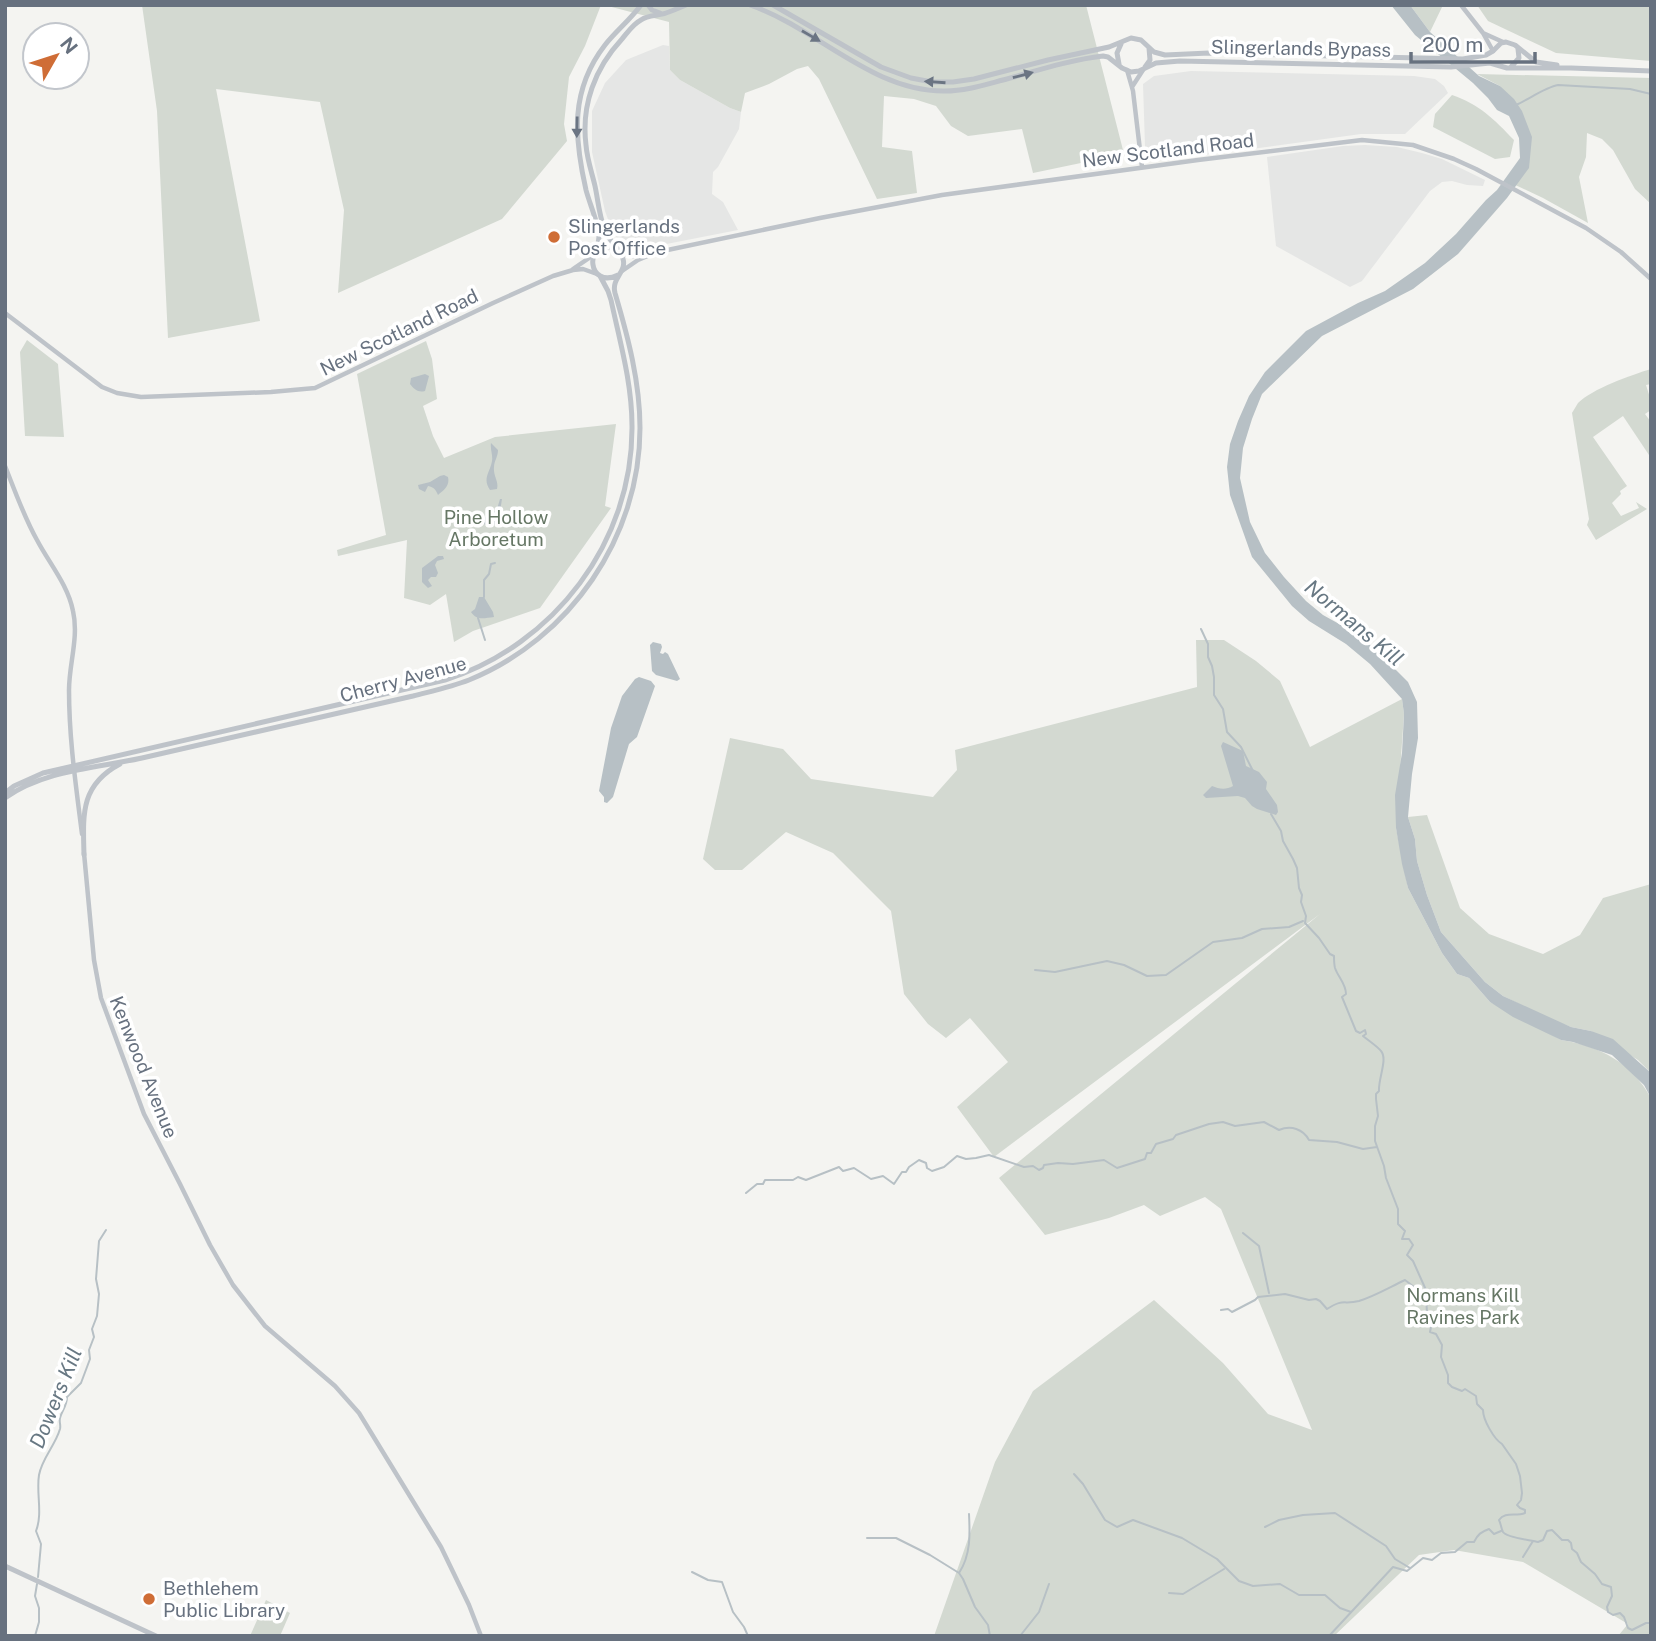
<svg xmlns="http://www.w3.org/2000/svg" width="1656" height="1641" viewBox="0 0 1656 1641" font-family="'Public Sans',sans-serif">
  <rect width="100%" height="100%" fill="#f4f4f1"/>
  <!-- built -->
  <path fill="#e5e6e5" d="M663,45L669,46L670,70L680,80L730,108L741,112L739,129L718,167L713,172L712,194L723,202L738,230L646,248L633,249L618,240L610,225L605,211L592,152V111L605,83L626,60Z
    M1191,71L1414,76L1435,79L1444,86L1448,93L1405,134H1361L1244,150L1157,160L1150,159L1145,146L1143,84L1154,76Z
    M1365,145L1397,147L1422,153L1442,159L1485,180L1483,186L1467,185L1452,181L1442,182L1430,191L1362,281L1350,287L1276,246L1267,157L1343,146Z"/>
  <!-- green -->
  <path fill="#d3d9d1" d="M142,5H601L585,46L569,77L564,124L567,141L502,219L338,293L344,210L320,102L216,89L260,321L168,338L157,111Z
    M604,5H1086L1124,154L1033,173L1022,129L968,136L951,126L936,106L914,99L884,96L882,147L912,151L917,193L877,199L819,79L808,66L797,69L769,84L745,93L741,112L730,108L680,80L670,70L669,22Z
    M1410,5H1443L1430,32Z
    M1477,5H1651V61L1556,53L1488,21Z
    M1477,74L1651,78V204L1635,189L1613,150L1602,139L1587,133L1586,157L1579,177L1588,223L1543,198L1511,183L1518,172L1526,140L1500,86Z
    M1452,95C1479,104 1494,119 1514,140L1510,157L1495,159L1433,127L1435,114Z
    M27,340L58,364L64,437L25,436L20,352Z
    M426,341L432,359L437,399L423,406L433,436L444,458L495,437L616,424L605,506L611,508L540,608L473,631L454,642L446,594L430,605L404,598L407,540L338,556L337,550L386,535L357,374Z
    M1651,369V384L1646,385L1651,401V410L1645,414L1651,422V458L1623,416L1593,437L1627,486L1620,491L1621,494L1612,503L1621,516L1639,508L1636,502L1647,509L1596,540L1587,525L1589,519L1572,413C1574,410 1576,406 1578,403C1592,389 1631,375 1651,369Z
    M1196,640H1224L1256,661L1280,681L1310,747L1402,699L1404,714L1396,828L1408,888L1442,953L1457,974L1469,978L1490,1002L1561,1040C1600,1046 1632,1063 1651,1098V1636H1618L1628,1624L1523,1562L1454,1550L1419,1555L1334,1636H934L995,1462L1033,1391L1154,1300L1223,1363L1268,1414L1312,1430L1221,1209L1205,1197L1160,1216L1144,1205L1109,1218L1045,1235L999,1178L1320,914L994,1157L957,1107L1008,1062L970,1018L946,1038L928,1024L904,994L891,911L833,853L786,832L742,870H715L703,859L730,738L783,749L811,779L933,797L957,770L955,750L1197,687Z
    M1427,815L1460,908L1489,934L1543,954L1580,935L1603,898L1651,884V1073L1638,1060L1591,1031L1571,1027L1550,1019L1503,996L1485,982L1441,932L1427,895L1417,861L1415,839L1408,817Z
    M266,1600L290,1613L280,1636H250Z"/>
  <!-- water -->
  <path fill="#b7c0c5" d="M1391,5H1410L1430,32L1479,76L1500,86L1514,99L1522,111L1532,137L1529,168L1507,198L1458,254L1413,289L1322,336L1262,394L1252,419L1243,448L1240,478L1250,522L1265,553L1284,577L1306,601L1323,615L1350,630L1375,649L1408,682L1417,702L1418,738L1412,774L1408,817L1415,839L1417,861L1427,895L1441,932L1485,982L1503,996L1571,1027L1591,1031L1613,1039L1651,1073V1098L1644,1085L1612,1055L1573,1042L1561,1040L1513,1017L1490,1002L1469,978L1457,974L1442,953L1408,888L1402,864L1396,828L1395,795L1402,753L1404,714L1402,699L1370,664L1346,644L1309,621L1292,606L1252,557L1230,495L1227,467L1230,444L1238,421L1249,396L1265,372L1306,331L1358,303L1385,291L1425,263L1456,234L1486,200L1497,190L1520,158L1519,138L1509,116L1497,110L1488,98L1473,83L1415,35Z
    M425,374L429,376L425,391C418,393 414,389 410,384L411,378Z
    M491,443L498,450C498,457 494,461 494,467C493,476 499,481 497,489L490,490C482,478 490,473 492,461C493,455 490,449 491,443Z
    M444,475L448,477C450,486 444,490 438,495C436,490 434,487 428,486L425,492L419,489L418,485L430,482L440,476Z
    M500,499H502C501,508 498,516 498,524L486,525L484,524H480L479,522L497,509Z
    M438,556H443L444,559L437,561L435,565L438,573L436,577H431L428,580L432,586L428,588L422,582V568Z
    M479,597H484L493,612L494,617C484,618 477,621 471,612L475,609Z
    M653,642L661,644L662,647L660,653L663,654L665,652L668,654L679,677L680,679L677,681L656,675L652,671L650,645Z
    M639,677L651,681L655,686L637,737L629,744L613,797L607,803L604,802V797L599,791L611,728L622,696L635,679Z
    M1223,742L1243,751L1246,766L1259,772L1267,782L1266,789L1277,805L1278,812L1276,815L1257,809L1252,806L1245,798L1238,796L1206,798L1203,795L1212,786C1219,789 1226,790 1233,786L1221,746Z"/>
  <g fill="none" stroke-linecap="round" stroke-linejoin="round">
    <!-- stream -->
    <path stroke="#b7c0c5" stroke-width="2" d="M1518,104C1529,99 1546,87 1558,85L1630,89L1651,94
      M484,597V580L489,574L491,564L495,563
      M478,618L485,640
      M1201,629L1208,644V657L1212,666L1214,677V695L1223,709L1227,732L1241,747L1253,771
      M1271,814L1281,831L1283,841L1293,859L1297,868L1299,888L1302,895L1301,902L1306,916L1305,923L1319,938L1330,954L1334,956C1334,960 1334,964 1335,968C1338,977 1346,984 1346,994L1342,997L1356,1031L1360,1033L1365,1030L1366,1034L1363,1036C1369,1041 1377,1046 1381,1051C1388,1059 1378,1079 1379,1091L1376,1094V1099L1378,1116L1375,1126V1141L1384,1166L1386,1178L1398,1209V1224L1405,1231L1402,1239H1409L1413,1245L1407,1255L1413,1261L1426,1290L1427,1315L1431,1327L1430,1332L1436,1334L1442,1345L1441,1357L1448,1375V1383L1452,1387L1462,1391L1465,1389L1476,1396L1477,1404L1483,1410C1483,1420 1494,1439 1502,1444L1516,1464L1520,1476L1522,1493L1521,1500L1517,1505L1520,1508L1525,1510V1513C1516,1517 1505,1511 1499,1520C1501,1524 1501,1528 1503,1532C1507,1538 1531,1540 1538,1542L1543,1540L1547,1531L1552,1530L1562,1540H1568L1571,1543L1572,1549L1577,1553L1581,1562L1595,1574L1602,1584L1611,1587L1612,1596L1607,1607L1608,1612L1613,1615L1620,1613L1624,1617L1628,1628L1632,1630L1646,1623H1651
      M1035,970L1055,972L1107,961L1124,965L1147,976L1166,975L1213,942L1242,938L1262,929L1289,927L1303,921
      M746,1193L757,1184H763L765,1180H793L798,1177L806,1180L839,1167L843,1171L854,1168L871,1179L883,1176L894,1184L902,1172H906L909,1167L919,1160L926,1163L927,1168L932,1171L944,1167L957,1156L966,1159L976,1158L989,1155L1024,1167L1033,1166L1039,1170L1043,1168L1044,1165L1058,1163L1073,1164L1104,1160L1117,1168L1145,1159L1147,1153H1151L1156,1144L1173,1139L1176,1135L1209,1124L1223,1122L1235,1126L1264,1122L1279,1130C1291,1125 1303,1129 1309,1140L1337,1142L1363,1149L1377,1147
      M1243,1233L1259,1246L1269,1293
      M1221,1310L1228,1309L1232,1312L1255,1300L1258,1297L1285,1294L1309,1300L1316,1299L1320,1301L1327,1309C1344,1298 1343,1305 1359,1301C1375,1296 1390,1287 1405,1280L1418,1290L1419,1299L1427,1305
      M1074,1474L1083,1484L1105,1520L1117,1527L1133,1520L1182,1538L1217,1559L1239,1581L1253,1586L1280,1584L1299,1595H1325L1340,1608L1351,1612
      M1265,1527L1279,1520L1303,1515L1335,1513L1386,1546L1395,1559L1410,1568
      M867,1538H896L930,1555L959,1573L963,1579L975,1607L988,1625L990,1636
      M1523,1557L1533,1541
      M692,1572L708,1580L722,1582L733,1612L744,1627L748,1636
      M959,1573C971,1555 970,1534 969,1514
      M38,1577L41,1544L36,1531C43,1513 36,1493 39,1475C42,1458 55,1446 60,1429C61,1424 59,1423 60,1418C62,1410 67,1406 67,1397L81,1383L90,1359L89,1350L94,1337L92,1329L97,1316L99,1294L96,1279L99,1241L106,1230
      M1169,1593L1183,1594L1224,1569
      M35,1636L39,1622V1608L35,1596L37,1584
      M1020,1636L1039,1612L1049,1584
      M1329,1636L1393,1567L1407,1571L1423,1558L1432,1560L1441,1553L1455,1552L1467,1542H1474C1478,1534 1481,1532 1489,1529L1494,1534L1501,1531"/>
    <!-- secondary -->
    <path stroke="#bec3c9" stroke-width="4.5" d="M1461,5L1483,33L1493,51
      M1483,33L1503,42
      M1127,70L1133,91L1142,167
      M1132,87L1143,70
      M621,253L633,256L658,252L820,218L942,195L1198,160L1362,140L1413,145L1454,159L1476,169L1586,228L1621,252L1651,279
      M573,269L595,254
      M622,271L638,260L650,255
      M5,313L102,387L117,393L141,397L271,392L315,388L493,303L553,276L573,270L583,269L597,274
      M5,466C15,491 24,517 37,540C49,563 68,585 73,611C79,637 69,664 69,690C69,739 76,786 82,834
      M84,853L94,960L101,998L144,1114L180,1184L210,1245L233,1285L265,1326L335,1386L359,1413L441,1547L469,1605L481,1636"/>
    <!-- primary -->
    <path stroke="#bec3c9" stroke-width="5" d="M648,5L652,10L660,13
      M750,5C817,28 872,92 945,91C965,91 984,85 1003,80C1036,71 1069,60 1103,56L1108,57L1122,68L1131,72L1139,71L1156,63L1180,61L1451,67L1490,63L1507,68H1571L1651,71
      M773,5L881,67L911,78L932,82H953L974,79L1048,60L1109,47L1131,38L1141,40L1154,52L1165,55L1209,53L1463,59L1486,55L1493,51L1501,43L1506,42L1515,45L1536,62L1557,65
      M1119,64L1117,53L1121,44
      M1145,67L1150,60L1149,48
      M1511,67L1519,58L1518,49
      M615,248C582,240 588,290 618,275
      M596,252C597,247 599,241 599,236C599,225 589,202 586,190C574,137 570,90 605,45C616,31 630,20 641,5
      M5,793L14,786L43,773L445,680C554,645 633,542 632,426C632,383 620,342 611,300L608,291L600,276
      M5,798C44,770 97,768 142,758C232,737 323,717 413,696C432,691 451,687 469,680C570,639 640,537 640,428C640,382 628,337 615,293C611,278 627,272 623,259C621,249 608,241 604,228C599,214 598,200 595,186C592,173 587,159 586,145C581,105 595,68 622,39C628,32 633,24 641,20C648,15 658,16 666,13C672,11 679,8 686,5
      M84,855C83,815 80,785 120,764
      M5,1566L156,1636"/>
  </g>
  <!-- one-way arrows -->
  <defs><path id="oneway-solid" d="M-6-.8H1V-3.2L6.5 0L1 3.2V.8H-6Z" transform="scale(1.75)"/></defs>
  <g fill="#6b7583">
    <use href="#oneway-solid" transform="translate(811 36) rotate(30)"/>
    <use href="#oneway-solid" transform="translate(1023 75) rotate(-15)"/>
    <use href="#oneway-solid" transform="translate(935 82) rotate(-176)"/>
    <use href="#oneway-solid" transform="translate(577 127) rotate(91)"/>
  </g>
  <!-- markers -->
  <g fill="#cf6d36" stroke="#fff" stroke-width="2.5">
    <circle cx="554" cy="237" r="7"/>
    <circle cx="149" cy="1599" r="7"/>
  </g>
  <g text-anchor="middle" stroke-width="7" stroke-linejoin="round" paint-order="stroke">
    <!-- street labels -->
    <g font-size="19" fill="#67717f" stroke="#fff">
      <text transform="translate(1301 48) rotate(1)" y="7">Slingerlands Bypass</text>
      <text transform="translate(1168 150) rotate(-7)" y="7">New Scotland Road</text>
      <text transform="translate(399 332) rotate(-26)" y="7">New Scotland Road</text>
      <text transform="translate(403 679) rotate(-15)" y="7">Cherry Avenue</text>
      <text transform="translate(144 1067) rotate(68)" y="7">Kenwood Avenue</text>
    </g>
    <!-- poi labels -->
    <g font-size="19" fill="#67717f" stroke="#fff" text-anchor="start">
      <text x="568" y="233">Slingerlands<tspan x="568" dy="22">Post Office</tspan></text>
      <text x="163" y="1595">Bethlehem<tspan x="163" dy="22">Public Library</tspan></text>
    </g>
    <!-- park labels -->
    <g font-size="19" fill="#667765" stroke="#fff">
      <text x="496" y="524">Pine Hollow<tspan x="496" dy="22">Arboretum</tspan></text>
      <text x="1463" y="1302">Normans Kill<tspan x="1463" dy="22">Ravines Park</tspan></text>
    </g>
    <!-- water labels -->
    <g font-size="21" font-style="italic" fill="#687883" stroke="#fff">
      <text transform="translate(1354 623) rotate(40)" y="7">Normans Kill</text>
      <text transform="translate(56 1398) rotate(-68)" y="7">Dowers Kill</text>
    </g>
  </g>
  <!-- border -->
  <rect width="1656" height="1641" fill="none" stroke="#67717f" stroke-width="14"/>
  <!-- north arrow -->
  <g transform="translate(56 56) rotate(51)"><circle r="33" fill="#ffffff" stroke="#c2c6cc" stroke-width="2"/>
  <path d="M0-5L12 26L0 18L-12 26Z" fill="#cf6d36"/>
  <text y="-10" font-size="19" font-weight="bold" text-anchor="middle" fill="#67717f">N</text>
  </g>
  <!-- scale -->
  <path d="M1411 52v10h124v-10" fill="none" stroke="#67717f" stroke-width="3.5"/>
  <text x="1422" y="52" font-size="21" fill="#67717f" stroke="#ffffff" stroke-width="5" paint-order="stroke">200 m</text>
</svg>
